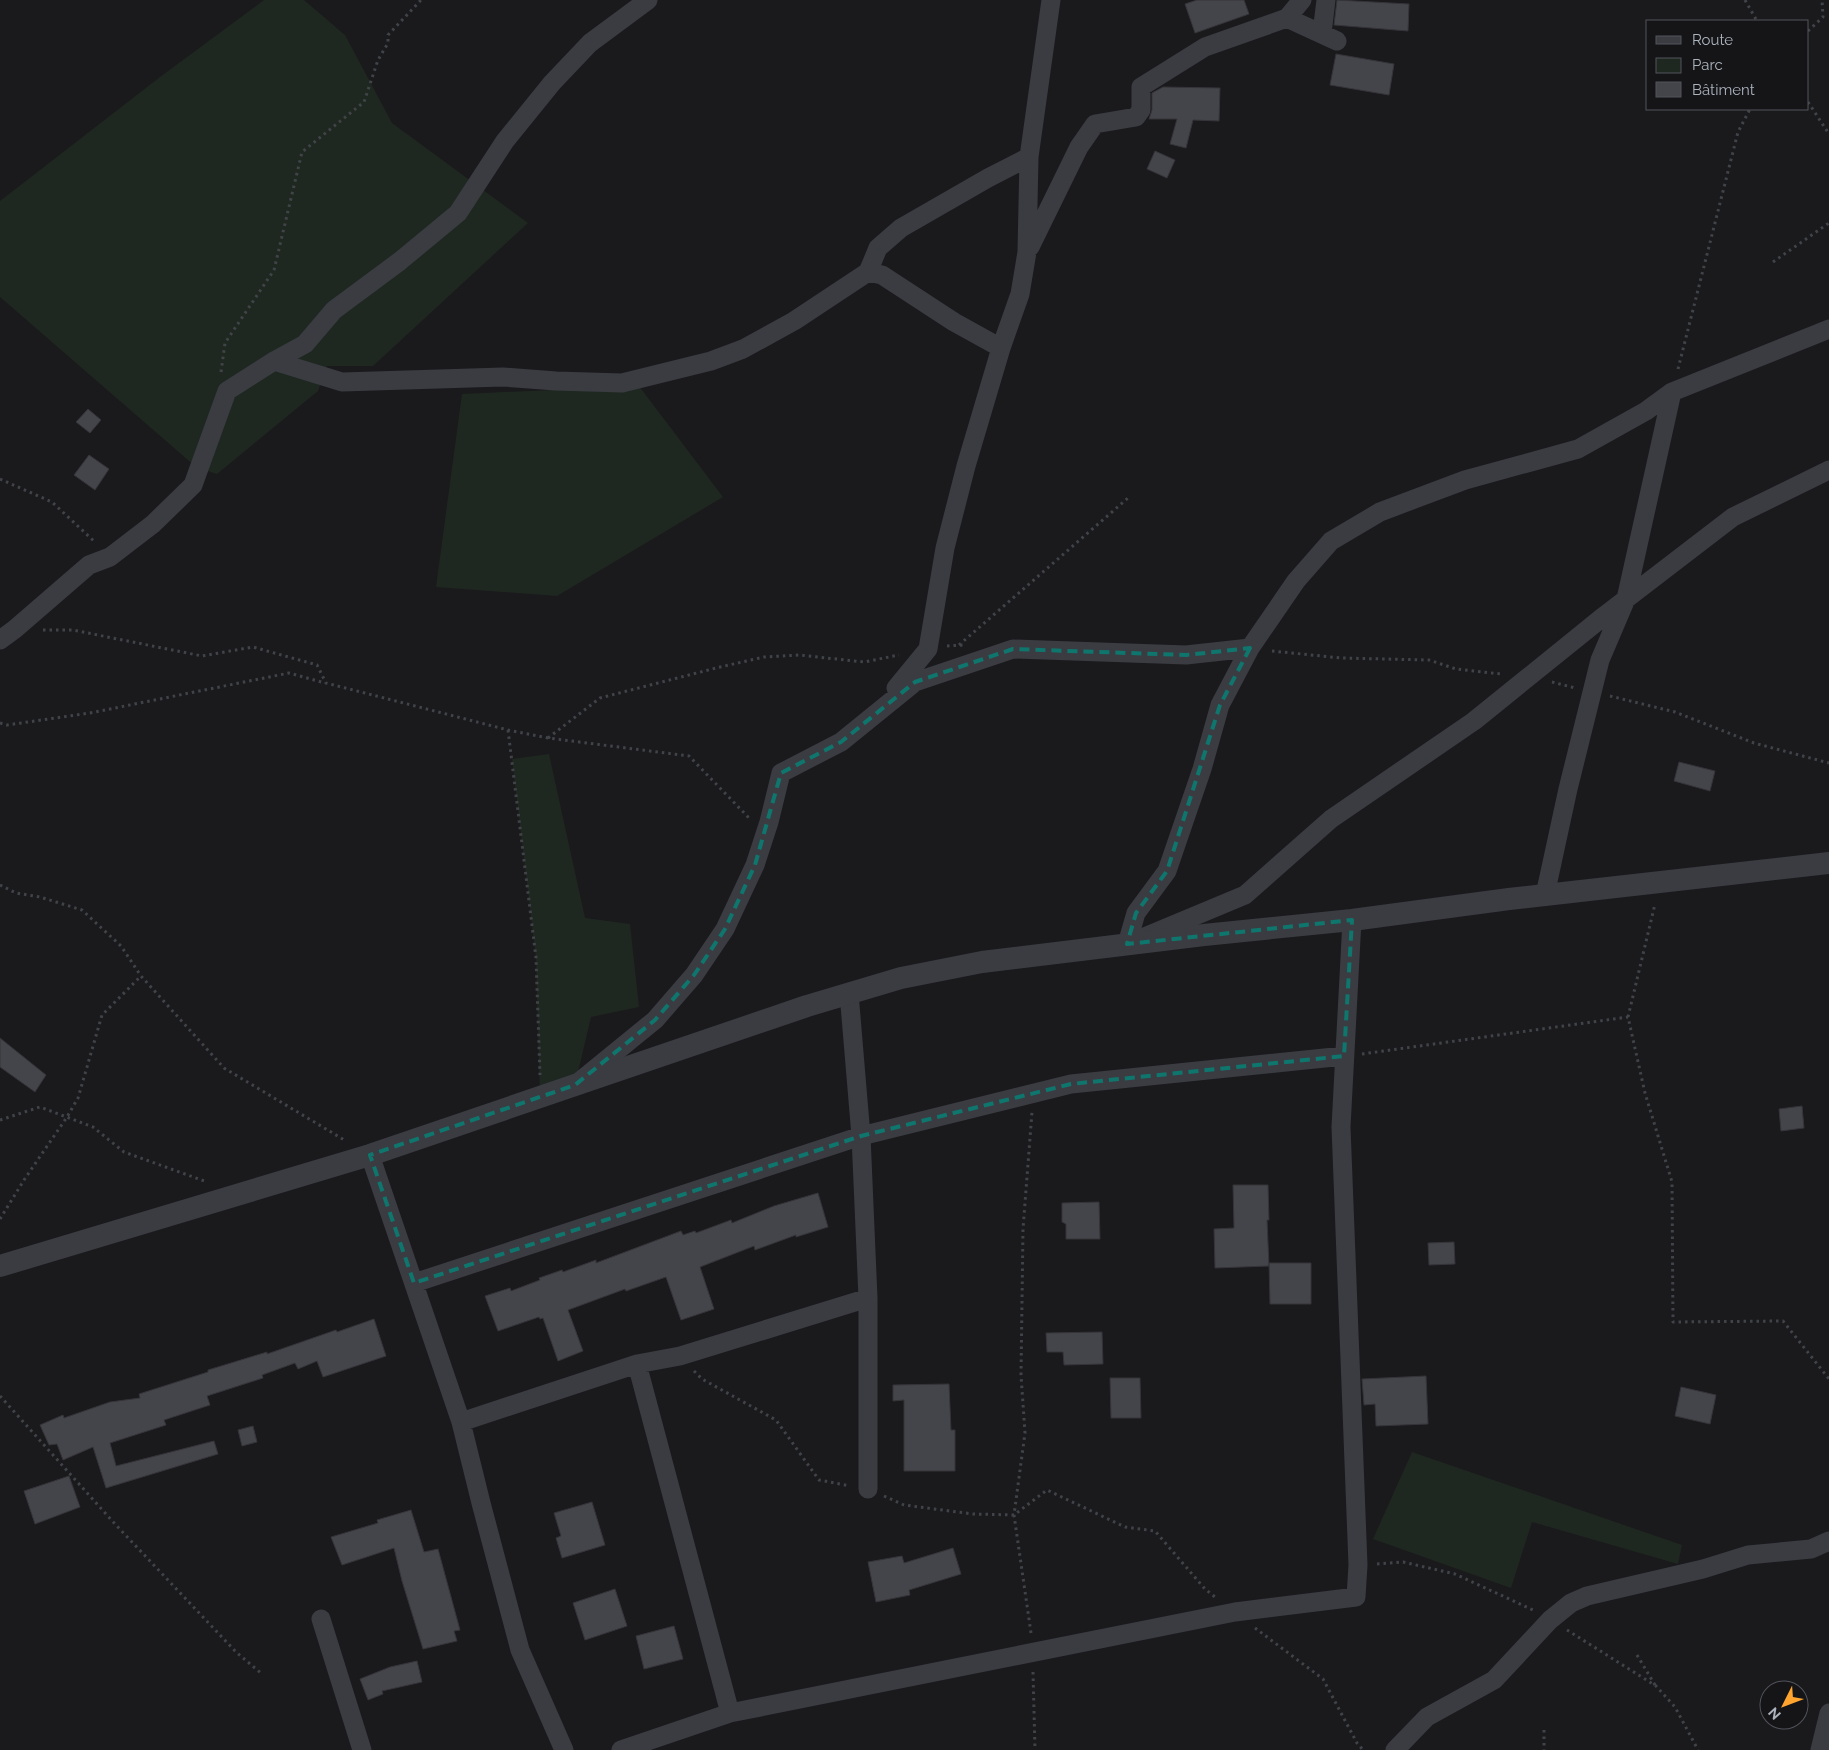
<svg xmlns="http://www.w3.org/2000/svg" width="1829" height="1750" viewBox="0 0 1829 1750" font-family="Raleway,sans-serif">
  <rect width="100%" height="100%" fill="#1a1a1d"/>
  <!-- green -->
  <path fill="#1f2820" d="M264,0H304L345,35L392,123L528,223L373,366H327L318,391L217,474L196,467L0,297V201L160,77Z
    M639,386L723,497L557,596L436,587L462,394Z
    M549,754L585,918L630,924L639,1007L591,1017L575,1085L540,1096L536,958L512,759Z
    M1412,1452L1682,1545L1678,1564L1532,1522L1511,1588L1373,1539Z"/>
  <!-- building -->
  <path fill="#44454a" stroke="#343439" d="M1197,0H1244L1249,14L1195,33L1185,4Z
    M1337,0L1409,4L1408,31L1334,25Z
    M1336,54L1394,64L1389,95L1330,85Z
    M1163,87L1220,88L1219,121L1193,120L1186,148L1170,144L1177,119H1149L1152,110V93Z
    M1155,151L1175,160L1167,178L1147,169Z
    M88,409L101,420L90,433L76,422Z
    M89,455L109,469L95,490L74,475Z
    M1679,762L1715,771L1710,791L1674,781Z
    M0,1038L46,1075L35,1092L0,1067Z
    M1802,1106L1804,1128L1781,1131L1779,1109Z
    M1233,1185H1268L1269,1220H1267L1269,1266L1215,1268L1214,1229L1234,1228Z
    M818,1193L828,1227L796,1237V1235L755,1250L754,1246L700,1267L714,1309L681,1320L666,1277L626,1291L625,1289L568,1310L583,1351L558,1361L543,1318L540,1319L539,1317L498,1331L485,1296L510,1288L511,1291L540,1280L539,1278L562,1270L563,1272L596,1260V1263L681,1231L683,1235L695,1231L696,1233L731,1220L732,1223L774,1206Z
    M1099,1202L1100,1239H1066V1224L1062,1222V1203Z
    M1454,1242L1455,1264L1429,1265L1428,1243Z
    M1269,1263H1311V1304H1270Z
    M374,1319L386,1356L323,1377L317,1361L298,1369L295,1363L262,1375L263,1378L207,1396L210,1405L164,1420L166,1425L110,1443L116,1466L214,1441L218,1454L106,1488L93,1447L63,1460L57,1444L49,1445L40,1425L63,1415L64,1418L110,1402L140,1398L139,1394L208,1372V1370L267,1352V1354L336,1330L337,1332Z
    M1102,1332L1103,1364L1064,1365L1063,1352H1047L1046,1333Z
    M1426,1376L1428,1424L1376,1426L1375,1404L1364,1405L1362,1379Z
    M1110,1378H1140L1141,1418H1111Z
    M949,1384L951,1430H955V1471H904V1400L893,1401V1385Z
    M1681,1387L1716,1395L1710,1424L1675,1416Z
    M253,1426L257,1442L242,1446L238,1430Z
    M69,1476L80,1507L35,1524L24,1491Z
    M592,1502L605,1545L562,1558L556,1538L561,1536L554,1513Z
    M411,1510L424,1552L438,1549L460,1630L454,1631L457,1641L423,1649L402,1581L394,1548L342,1565L331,1537L378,1523L377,1520Z
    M953,1548L961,1574L909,1590L910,1595L876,1602L868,1562L902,1556L904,1563Z
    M615,1589L627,1626L585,1640L573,1603Z
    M674,1626L683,1659L644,1669L636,1636Z
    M417,1661L422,1682L382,1691L383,1694L368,1700L360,1679L390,1667Z"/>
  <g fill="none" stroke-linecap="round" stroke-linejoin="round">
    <!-- path -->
    <path stroke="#404449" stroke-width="3" stroke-dasharray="2.5 4" stroke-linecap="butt" d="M1745,0L1757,21
      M1808,31L1823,17L1822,0
      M1808,102L1829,134
      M1773,262L1829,223
      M1678,369L1738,132L1750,109
      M221,372L225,343L274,270L302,152L364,102L378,60L388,43V35L421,0
      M0,479L52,502L96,543
      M43,630H73L202,656L253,647L317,665L326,683L508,730L548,738L689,756L750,819
      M959,645L1128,498
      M947,646L963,645
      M1272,651L1341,658L1429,660L1456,669L1501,674
      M1552,682L1575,688
      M1610,696L1675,712L1754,743L1829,763
      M0,723L7,725L90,713L289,673L325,683
      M508,730L536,958L540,1075
      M548,738L600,698L716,668L764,657L799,655L864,662L899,655
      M0,885L16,893L40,897L82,910L121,946L141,976L224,1068L346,1141
      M1628,1017L1655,904
      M1362,1054L1628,1017L1645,1093L1672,1182L1673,1322L1783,1321L1829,1379
      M0,1120L40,1107L93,1127L124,1152L207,1182
      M0,1219L24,1180L67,1117L78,1098L102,1015L141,976
      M694,1371L702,1379L776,1420L819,1480L850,1486
      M0,1396L115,1524L236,1652L262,1674
      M884,1496L904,1505L973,1514L1014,1515L1047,1490L1125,1527L1155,1531L1205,1589L1215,1597
      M1377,1564L1403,1562L1455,1574L1533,1610
      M1255,1628L1323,1679L1357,1743L1363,1750
      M1567,1630L1656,1686L1675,1707L1698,1750
      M1031,1633L1014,1515L1025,1433L1021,1375L1023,1229L1032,1112
      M1637,1655L1655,1685
      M1033,1672L1035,1750
      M1544,1730V1750"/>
    <!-- minor -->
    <path stroke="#3a3c42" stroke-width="19" d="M1287,18L1302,0
      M1322,33L1326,0
      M1030,247L1079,147L1095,124L1136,117L1141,110V87L1205,47L1287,18L1337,41
      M868,272L878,248L901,228L988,178L1029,157
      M274,361L342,382L503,377L556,381L622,383L711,361L743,349L794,321L868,272L882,275L954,322L1001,348
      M0,640L15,629L89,565L110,557L153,524L193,485L227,391L274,361L305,344L334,310L400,261L458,213L505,141L552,83L590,43L648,0
      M896,688L928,649L945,548L966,466L1001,348L1020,294L1027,252L1029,157L1051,0
      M1545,895L1568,789L1600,660L1626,599L1672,392
      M1142,938L1245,895L1331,819L1474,721L1604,616L1733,517L1829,470
      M1127,944L1136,913L1167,871L1202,769L1220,705L1250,648L1296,581L1331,541L1380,512L1465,480L1578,449L1646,411L1672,392L1829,329
      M849,993L861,1136L1071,1084L1344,1056
      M580,1081L655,1020L694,975L725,929L755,865L769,822L781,773L841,742L915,682L1013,649L1186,655L1250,648
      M370,1155L461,1422L481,1503L520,1650L564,1750
      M414,1283L861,1136L868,1298V1489
      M637,1364L730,1713
      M461,1422L637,1364L680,1356L868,1298
      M321,1619L362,1750
      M621,1750L730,1713L1235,1612L1356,1597L1358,1565L1341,1127L1352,920
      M1395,1750L1427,1717L1494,1680L1550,1620L1571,1603L1587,1596L1703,1569L1748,1555L1811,1549L1829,1541
      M1820,1750L1829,1713"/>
    <!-- tertiary -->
    <path stroke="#3a3c42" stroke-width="22" d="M0,1266L370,1155L807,1006L901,978L982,962L1204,935L1352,920L1509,899L1829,863"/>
  </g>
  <!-- marked area -->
  <path fill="none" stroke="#0f766e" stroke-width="4" stroke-dasharray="10 6" stroke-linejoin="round" d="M1250,648L1220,705L1167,871L1136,913L1127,944L1352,920L1344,1056L1071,1084L861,1136L414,1283L370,1155L575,1085L655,1020L694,975L725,929L755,865L781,773L841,742L915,682L1013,649L1186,655Z"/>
  <!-- legend -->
  <rect x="1646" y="20" width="162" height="90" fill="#151518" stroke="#51545a"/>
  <rect x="1656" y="36" width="25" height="8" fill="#3a3c42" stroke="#51545a"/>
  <text x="1692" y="45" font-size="15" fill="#abb3bd">Route</text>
  <rect x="1656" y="58" width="25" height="15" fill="#1f2820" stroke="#51545a"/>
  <text x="1692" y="70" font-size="15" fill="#abb3bd">Parc</text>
  <rect x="1656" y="82" width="25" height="15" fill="#44454a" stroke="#51545a"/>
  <text x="1692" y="95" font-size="15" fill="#abb3bd">Bâtiment</text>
  <!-- north arrow -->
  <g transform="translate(1784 1705) rotate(228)"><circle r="24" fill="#151518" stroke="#51545a"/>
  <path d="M0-4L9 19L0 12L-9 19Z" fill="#ffa42f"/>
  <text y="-8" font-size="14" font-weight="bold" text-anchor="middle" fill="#abb3bd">N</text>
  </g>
</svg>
